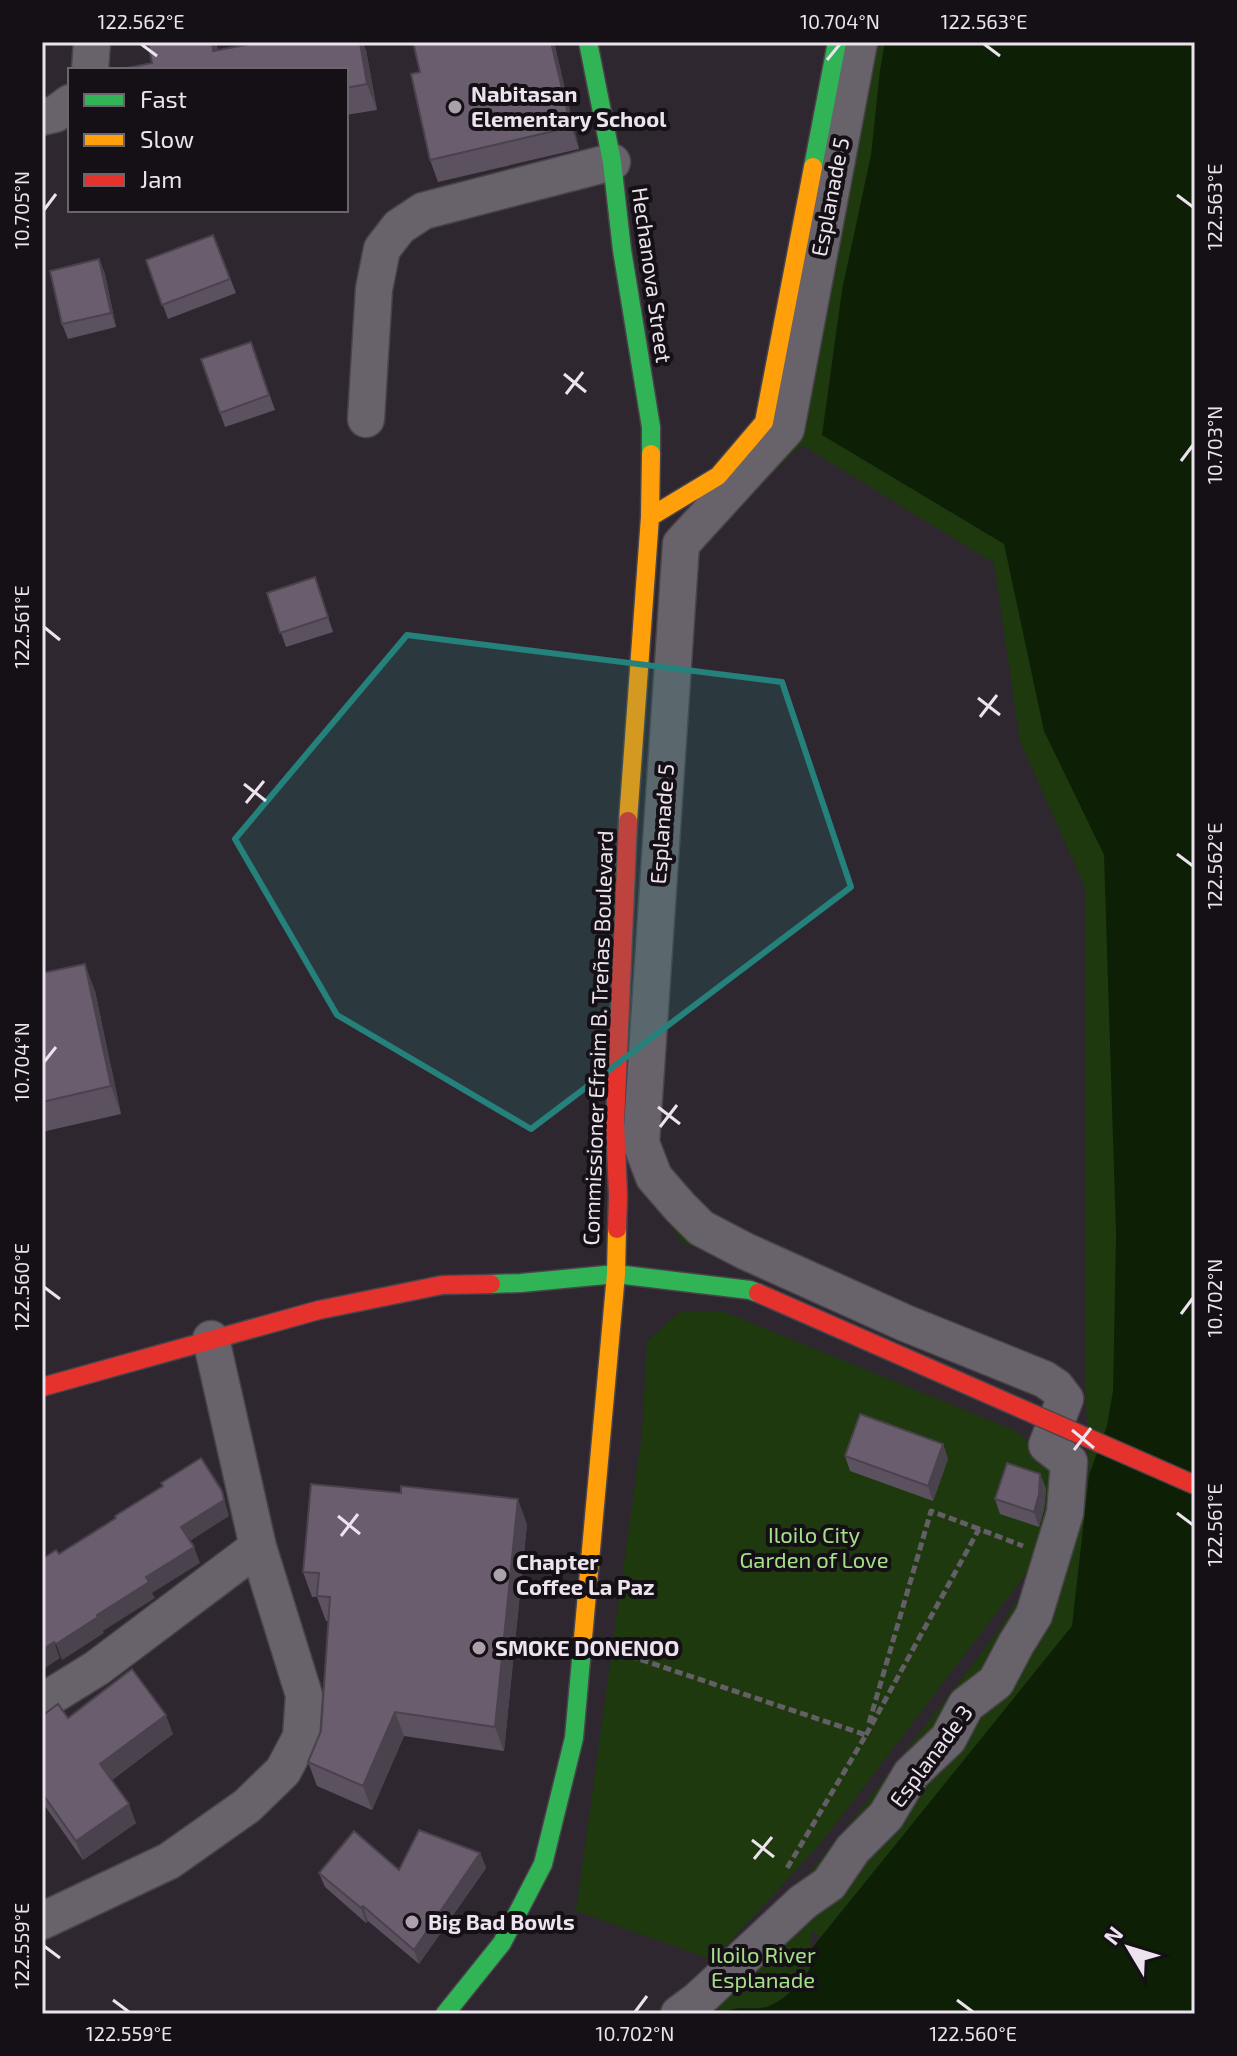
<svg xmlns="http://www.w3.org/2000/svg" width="1237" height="2056" viewBox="0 0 1237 2056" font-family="'Exo 2',sans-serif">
  <rect width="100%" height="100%" fill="#2e2730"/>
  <!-- green -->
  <path fill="#1f390f" d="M855,42H913L1068,165L1149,1536L833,1941L821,1938L811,1929L810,1968L799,1983L783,1998L767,2007L729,2009L730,2014H652L792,1894L858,1813L997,1633L1058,1532L821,1843L713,1960L576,1911L642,1433L647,1341L681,1311H722L1016,1431L1050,1460L1083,1469L1089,1474L1085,1374V887L1020,741L994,563L802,445L694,548L651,1140L678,1187L727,1223L809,1262L1060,1368L1049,1393L743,1265L682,1243L664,1216L634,1182L673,551L779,427Z"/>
  <!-- water -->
  <path fill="#0d2005" d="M885,42H1195V2014H722C735,2004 751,2011 766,2007C780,2004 805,1981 810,1968C812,1963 811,1954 812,1948L1072,1626L1089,1475L1107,1426L1113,1391L1116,1234L1104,855L1044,731L1004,544L822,435L842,290L871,155L880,70Z"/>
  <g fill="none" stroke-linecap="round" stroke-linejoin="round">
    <defs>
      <path id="street" d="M90,70L92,42
        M42,117L55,114L70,103
        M366,419L374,289L382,249L399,227L423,211L612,162
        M42,1702L97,1668L258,1547
        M42,1921L169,1861L247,1806L283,1771L301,1737L304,1695L258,1547L211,1339
        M679,2014L698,2000L803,1902L829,1884L853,1849L886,1816L911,1774L948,1739L966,1705L996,1682L1016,1644L1034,1615L1065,1513L1069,1462L1047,1445L1065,1399L1056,1387L1044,1379L905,1323L745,1251L701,1228L680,1207L654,1177L641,1143L681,544L786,429L859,42"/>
      <path id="fast" d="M588,42L612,162L622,250L651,427V454
        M813,167L837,42
        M491,1284L521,1283L616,1274L750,1290L758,1293
        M445,2014L502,1943L543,1864L574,1738L582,1649"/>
      <path id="slow" d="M650,517L718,476L764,422L813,167
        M628,821L650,517L651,454
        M582,1649L616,1274L617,1229"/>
      <path id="jam" d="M617,1229L618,1196L615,1122L628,821
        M42,1387L319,1310L442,1285L491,1284"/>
    </defs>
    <!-- street casing -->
    <use href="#street" stroke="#49434b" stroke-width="39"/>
    <!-- fast casing -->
    <use href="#fast" stroke="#49434b" stroke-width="21"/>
    <!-- slow casing -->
    <use href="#slow" stroke="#49434b" stroke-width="21"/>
    <!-- jam casing -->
    <use href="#jam" stroke="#49434b" stroke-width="21"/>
    <!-- path -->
    <path stroke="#645e66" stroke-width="5" stroke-dasharray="8 4" stroke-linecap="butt" d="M618,1652L866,1735L786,1870
      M869,1723L931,1511L979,1529
      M866,1735L979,1529L1023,1546"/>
    <!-- street -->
    <use href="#street" stroke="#68626a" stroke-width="36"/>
    <!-- fast -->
    <use href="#fast" stroke="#30b455" stroke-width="18"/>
    <!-- slow -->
    <use href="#slow" stroke="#ff9f0a" stroke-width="18"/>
    <!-- jam -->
    <use href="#jam" stroke="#e5322d" stroke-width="18"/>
    <defs>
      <path id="jam-bridge" d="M758,1293L1195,1485"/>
    </defs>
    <!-- jam-bridge casing -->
    <use href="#jam-bridge" stroke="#49434b" stroke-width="21" stroke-linecap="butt"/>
    <!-- jam-bridge -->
    <use href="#jam-bridge" stroke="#e5322d" stroke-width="18"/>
  </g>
  <!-- wall -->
  <path fill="#5b515f" d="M148,42H216L218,50H366L377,110L346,115V70L152,63Z
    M413,42H554L579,149L438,182L430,160L420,72Z
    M213,235L236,293L168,319L146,260Z
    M99,259L105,274L116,327L68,339L62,324Z
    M251,342L275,410L225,427L201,359Z
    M315,577L333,632L286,647L267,593Z
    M42,973L95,991L121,1114L42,1132Z
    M943,1444L948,1459L933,1501L850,1471L845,1456Z
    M1040,1474L1046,1489L1044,1509L1039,1527L1000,1514L995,1499Z
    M527,1524L504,1751L404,1736L372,1810L317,1786L308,1762L321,1731L329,1621H326L317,1597H312L303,1572Z
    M42,1716L68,1718L173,1734L112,1780L136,1823L83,1860L42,1802Z
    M480,1853L486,1868L419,1964L368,1921L366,1923L325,1887L319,1873L399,1870Z"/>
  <!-- shaded-wall -->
  <path fill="#4a424d" d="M212,42H216L221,70L213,51Z
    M360,42H363L366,50L377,110L367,84Z
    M551,42H554L579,149L571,127Z
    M99,259L105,274L116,327L111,313Z
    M85,964L95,991L121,1114L111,1086Z
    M943,1444L948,1459L933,1501L928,1486Z
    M1040,1474L1046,1489L1044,1509L1039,1527L1034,1512Z
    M222,1491L229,1516L187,1543L181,1527Z
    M518,1499L527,1524L504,1751L495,1727Z
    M194,1547L200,1563L152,1593L155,1598L103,1631L104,1633L62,1660L56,1644L97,1615L146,1577Z
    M54,1642L60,1658L42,1670V1650Z
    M395,1712L404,1736L372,1810L363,1786Z
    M166,1715L173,1734L107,1783L100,1764Z
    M129,1804L136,1823L83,1860L76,1841Z
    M480,1853L486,1868L419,1964L414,1950Z
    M363,1906L368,1921L366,1923L361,1908Z"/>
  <!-- building -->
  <path fill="#6a5e6e" stroke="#4a424d" stroke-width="2" d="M148,42H212L213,51L261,42H360L367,84L346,88V70H126V68L152,63Z
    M413,42H551L571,127L430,160L411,74L420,72Z
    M213,235L230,279L162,305L146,260Z
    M99,259L111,313L62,324L50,271Z
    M251,342L269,395L220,413L201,359Z
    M315,577L328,617L280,633L267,593Z
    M85,964L111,1086L42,1102V973Z
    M860,1414L943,1444L928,1486L845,1456Z
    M201,1458L222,1491L224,1500L181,1527L194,1547L146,1577L149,1582L97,1615L98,1617L56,1644L54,1642L42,1650V1559L56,1550L59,1554L116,1518L115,1516L163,1486L161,1483Z
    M1007,1463L1040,1474L1039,1494L1034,1512L995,1499Z
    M311,1484L401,1493V1486L518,1499L495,1727L395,1712L363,1786L308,1762L321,1731L330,1597L317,1596L319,1573L303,1572Z
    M132,1669L166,1715L100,1764L129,1804L76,1841L42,1793V1716L58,1704L68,1718Z
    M419,1830L480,1853L414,1950L363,1906L361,1908L319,1873L354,1831L399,1870Z"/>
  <!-- marked area -->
  <path fill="#25817b" fill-opacity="0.2" stroke="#25817b" stroke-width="6" stroke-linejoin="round" d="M407,635L782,682L851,887L531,1129L337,1015L235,839Z"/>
  <!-- ticks -->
  <path fill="none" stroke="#ece3ee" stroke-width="3" d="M141,44L157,56M984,44L1000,56M827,60L840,44M1177,195L1193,207M44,210L56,194M564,374L586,392M566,394L583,372M1181,461L1193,445M44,627L60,640M978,698L1000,715M980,717L997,695M244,784L266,801M246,803L264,781M1177,854L1193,866M44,1062L56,1047M658,1107L680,1124M660,1127L677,1105M44,1287L60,1299M1181,1314L1193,1298M1072,1430L1094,1448M1074,1450L1091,1428M1177,1513L1193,1525M338,1516L360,1534M341,1536L358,1514M752,1840L774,1857M754,1859L772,1837M44,1946L60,1958M113,2000L129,2012M957,2000L973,2012M635,2012L647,1996"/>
  <!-- markers -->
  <g fill="#aaa1ac" stroke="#150f16" stroke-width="3">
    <circle cx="455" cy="107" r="8"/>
    <circle cx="500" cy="1575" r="8"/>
    <circle cx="479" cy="1648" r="8"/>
    <circle cx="412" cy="1922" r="8"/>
  </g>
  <g text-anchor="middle" stroke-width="8" stroke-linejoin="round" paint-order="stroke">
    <!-- poi labels -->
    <g font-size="22" font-weight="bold" fill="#ece3ee" stroke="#150f16" text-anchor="start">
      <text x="471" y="102">Nabitasan<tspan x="471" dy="25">Elementary School</tspan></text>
      <text x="516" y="1570">Chapter<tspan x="516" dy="25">Coffee La Paz</tspan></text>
      <text x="495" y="1656">SMOKE DONENOO</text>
      <text x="428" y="1930">Big Bad Bowls</text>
    </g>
    <!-- street labels -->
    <g font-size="22" fill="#ece3ee" stroke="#150f16">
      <text transform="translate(830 197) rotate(-79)" y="8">Esplanade 5</text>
      <text transform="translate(652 275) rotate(82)" y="8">Hechanova Street</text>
      <text transform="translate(662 824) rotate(-86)" y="8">Esplanade 5</text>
      <text transform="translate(598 1038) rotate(-88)" y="8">Commissioner Efraim B. Treñas Boulevard</text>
      <text transform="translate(931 1756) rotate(-53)" y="8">Esplanade 3</text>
    </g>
    <!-- park labels -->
    <g font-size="22" fill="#a5e088" stroke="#150f16">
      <text x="814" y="1543">Iloilo City<tspan x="814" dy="25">Garden of Love</tspan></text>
      <text x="763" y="1963">Iloilo River<tspan x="763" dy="25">Esplanade</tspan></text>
    </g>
  </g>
  <!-- border -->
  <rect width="1237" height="2056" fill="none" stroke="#150f16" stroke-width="88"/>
  <!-- legend -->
  <rect x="68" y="68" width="280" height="144" fill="#150f16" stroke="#6b646c" stroke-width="2"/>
  <rect x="84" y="94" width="40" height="12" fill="#30b455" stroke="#6b646c" stroke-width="2"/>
  <text x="140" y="108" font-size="24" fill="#ece3ee">Fast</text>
  <rect x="84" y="134" width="40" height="12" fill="#ff9f0a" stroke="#6b646c" stroke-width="2"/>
  <text x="140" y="148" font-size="24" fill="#ece3ee">Slow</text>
  <rect x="84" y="174" width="40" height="12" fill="#e5322d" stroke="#6b646c" stroke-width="2"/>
  <text x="140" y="188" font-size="24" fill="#ece3ee">Jam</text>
  <!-- north arrow -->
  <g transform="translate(1129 1948) rotate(308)" stroke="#150f16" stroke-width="6" paint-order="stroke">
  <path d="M0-6L14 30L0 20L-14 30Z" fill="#ece3ee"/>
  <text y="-12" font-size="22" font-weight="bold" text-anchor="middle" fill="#ece3ee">N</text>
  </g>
  <rect x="44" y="44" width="1149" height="1968" fill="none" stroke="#ece3ee" stroke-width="3"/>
  <g font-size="20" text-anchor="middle" fill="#ece3ee">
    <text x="141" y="29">122.562°E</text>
    <text x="840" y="29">10.704°N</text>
    <text x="984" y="29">122.563°E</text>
    <text transform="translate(1215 207) rotate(-90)" y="7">122.563°E</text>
    <text transform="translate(22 210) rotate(-90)" y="7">10.705°N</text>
    <text transform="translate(1215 445) rotate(-90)" y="7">10.703°N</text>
    <text transform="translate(22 627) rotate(-90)" y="7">122.561°E</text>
    <text transform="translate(1215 866) rotate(-90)" y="7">122.562°E</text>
    <text transform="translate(22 1062) rotate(-90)" y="7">10.704°N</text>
    <text transform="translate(22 1287) rotate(-90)" y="7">122.560°E</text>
    <text transform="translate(1215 1298) rotate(-90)" y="7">10.702°N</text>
    <text transform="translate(1215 1525) rotate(-90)" y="7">122.561°E</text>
    <text transform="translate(22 1946) rotate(-90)" y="7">122.559°E</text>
    <text x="129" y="2041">122.559°E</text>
    <text x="635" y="2041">10.702°N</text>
    <text x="973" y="2041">122.560°E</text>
  </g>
</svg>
